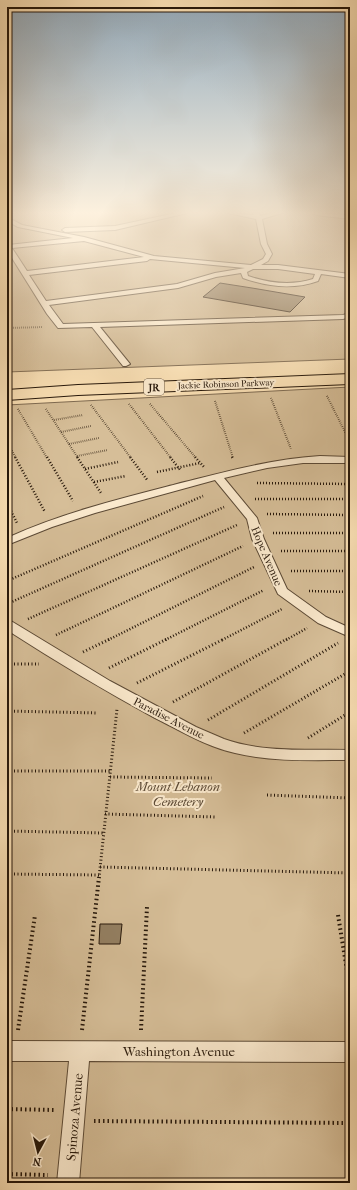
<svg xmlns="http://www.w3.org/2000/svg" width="357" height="1190" viewBox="0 0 357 1190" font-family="'IM FELL French Canon',serif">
  <rect width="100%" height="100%" fill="#fae0b5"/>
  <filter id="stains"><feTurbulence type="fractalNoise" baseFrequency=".005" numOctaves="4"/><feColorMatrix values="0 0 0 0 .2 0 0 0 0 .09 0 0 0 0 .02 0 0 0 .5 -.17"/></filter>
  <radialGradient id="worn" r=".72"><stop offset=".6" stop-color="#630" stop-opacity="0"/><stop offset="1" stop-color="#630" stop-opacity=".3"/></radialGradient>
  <!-- green -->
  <path fill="#d6be98" stroke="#7e6a51" d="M7,213H350V359L7,372Z
    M350,387V1183H7V405Z"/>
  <!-- building -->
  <path fill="#948063" stroke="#26170a" d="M220,283L252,288L305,297L290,312L203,297Z
    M100,924H122L120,944H99Z"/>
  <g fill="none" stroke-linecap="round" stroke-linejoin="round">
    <defs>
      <path id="service" d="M176,213H187L115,230L65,232L62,230L65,228L115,226Z
        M228,213L254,215L253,213H259L260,216L272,213H282L262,219L267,244L272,254L268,261L261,265H278L350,274V278L321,274L318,281C293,290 268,287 243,278L241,273L216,277L178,288L49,305L63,324L343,315L350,313V317L343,319L100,327L130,364L126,366H123L92,327L58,328L47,314L7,250L8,245L73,238L18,227L7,221V217L22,225L84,237L154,256L251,265L263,259L266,254L261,244L256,219ZM84,241L144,257L27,271L12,248ZM150,259L245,268L215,273L177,284L46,301L29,275L147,261ZM253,269H278L315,274L313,279C291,286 269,283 248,276L247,272Z
        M313,213L350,215V219L316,215Z
        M320,456L350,457V463H303L267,468L224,478L257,518L264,539L287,589L326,617L350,628V637L318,623L278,594L252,539L247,519L215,480L95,513L52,527L7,545V538C62,513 119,499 177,484C225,472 271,459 320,456Z
        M7,620L11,621L110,681L196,727L224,739C263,753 309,749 350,750V760C312,760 273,762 235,753C207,747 181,731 155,718C105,691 55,661 7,630Z
        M7,1041L350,1042V1062L89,1061L79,1183H57L69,1061H7Z"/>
      <path id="motorway" d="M350,374V384L78,395L7,400V390L78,385Z"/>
    </defs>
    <!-- service casing -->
    <use href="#service" stroke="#5b4935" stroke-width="2"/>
    <!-- motorway casing -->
    <use href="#motorway" stroke="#26170a" stroke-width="2"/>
    <!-- path-far3 -->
    <path stroke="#26170a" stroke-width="2" stroke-dasharray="0.5 1.5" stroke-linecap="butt" d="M7,328L43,327
      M327,396L350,442
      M271,398L291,449
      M215,401L233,458
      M129,404L171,458
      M150,404L196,458
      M91,405L131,458
      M18,409L47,458
      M46,409L78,458
      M54,420L83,415
      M61,432L91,426
      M7,442L16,458
      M69,444L99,438
      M77,456L108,450"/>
    <!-- path-far2 -->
    <path stroke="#26170a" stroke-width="2.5" stroke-dasharray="1 2" stroke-linecap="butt" d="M15,457L45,512
      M47,457L73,501
      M77,457L101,493
      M130,457L148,481
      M170,457L181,471
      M195,457L204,467
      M232,457L233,459
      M85,469L118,462
      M157,472L200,463
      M94,482L126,476
      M257,483L350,484
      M255,499H350
      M7,503L17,523
      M267,514L350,515
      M273,533H350
      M281,551H350
      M291,571H350
      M7,581L203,496
      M309,591L350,592
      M7,604L224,507
      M28,619L237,525
      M56,635L243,546
      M108,640L254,567
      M165,640L264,590
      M222,640L282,609
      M286,640L307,628"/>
    <!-- path-far1 -->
    <path stroke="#26170a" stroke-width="3" stroke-dasharray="1 2.5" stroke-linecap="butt" d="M83,652L110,639
      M7,664H39
      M109,668L167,639
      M137,683L224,639
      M173,702L287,639
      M7,711L98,713
      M208,720L338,643
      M244,733L350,671
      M308,738L350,712
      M7,771H110
      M110,777L212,778
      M267,795L350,798
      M105,814L216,817
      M7,831L103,833
      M100,867L350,873
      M7,874L99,875
      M99,878L117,709"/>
    <!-- path -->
    <path stroke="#26170a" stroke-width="4" stroke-dasharray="1.5 3" stroke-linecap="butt" d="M338,915L350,989
      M18,1030L35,915
      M82,1030L99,877
      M141,1030L147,907
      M7,1109L54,1110
      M94,1121L350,1123
      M7,1174L48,1175"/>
    <!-- service -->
    <use href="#service" fill="#fcebcf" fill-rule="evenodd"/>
    <!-- motorway -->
    <use href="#motorway" fill="#fae0b5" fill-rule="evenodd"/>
  </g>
  <!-- sky -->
  <linearGradient id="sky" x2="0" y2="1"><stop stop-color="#92aabc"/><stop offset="0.56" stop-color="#fdf1de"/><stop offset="1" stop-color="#fdf1de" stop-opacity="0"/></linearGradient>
  <rect width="357" height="380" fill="url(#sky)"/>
  <g text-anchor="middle" stroke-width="4" stroke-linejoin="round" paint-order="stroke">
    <!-- far-street labels -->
    <g font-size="9" fill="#26170a" stroke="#fcebcf">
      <text transform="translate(226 384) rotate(-2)" y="3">Jackie Robinson Parkway</text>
    </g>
    <!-- shield labels -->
    <rect fill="#fcebcf" stroke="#665745" stroke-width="1" x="144" y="379" width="20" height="16" rx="3"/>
    <g font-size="10" font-weight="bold" fill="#26170a">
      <text x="154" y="391">JR</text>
    </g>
    <!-- street labels -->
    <g font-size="11" fill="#26170a" stroke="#fcebcf">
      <text transform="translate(267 556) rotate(67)" y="4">Hope Avenue</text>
      <text transform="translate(169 718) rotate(27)" y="4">Paradise Avenue</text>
    </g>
    <!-- near-park labels -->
    <g font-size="13" font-style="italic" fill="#5b4935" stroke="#fcebcf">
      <text x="178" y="791">Mount Lebanon<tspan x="178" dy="15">Cemetery</tspan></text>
    </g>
    <!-- near-street labels -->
    <g font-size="13" fill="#26170a" stroke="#fcebcf">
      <text x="179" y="1056">Washington Avenue</text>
      <text transform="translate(74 1117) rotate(-85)" y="5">Spinoza Avenue</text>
    </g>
  </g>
  <!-- margin -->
  <rect width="357" height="1190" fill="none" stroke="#fae0b5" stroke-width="24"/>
  <rect x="8" y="8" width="341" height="1174" fill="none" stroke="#26170a" stroke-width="2"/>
  <rect x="12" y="12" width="333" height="1166" fill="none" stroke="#26170a"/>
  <!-- north arrow -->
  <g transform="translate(38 1152) rotate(187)" stroke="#fcebcf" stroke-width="3" paint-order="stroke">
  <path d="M0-3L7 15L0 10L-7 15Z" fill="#26170a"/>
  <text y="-6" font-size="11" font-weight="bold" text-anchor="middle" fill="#26170a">N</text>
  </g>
  <rect width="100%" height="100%" filter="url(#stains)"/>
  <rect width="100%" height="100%" fill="url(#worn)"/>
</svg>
